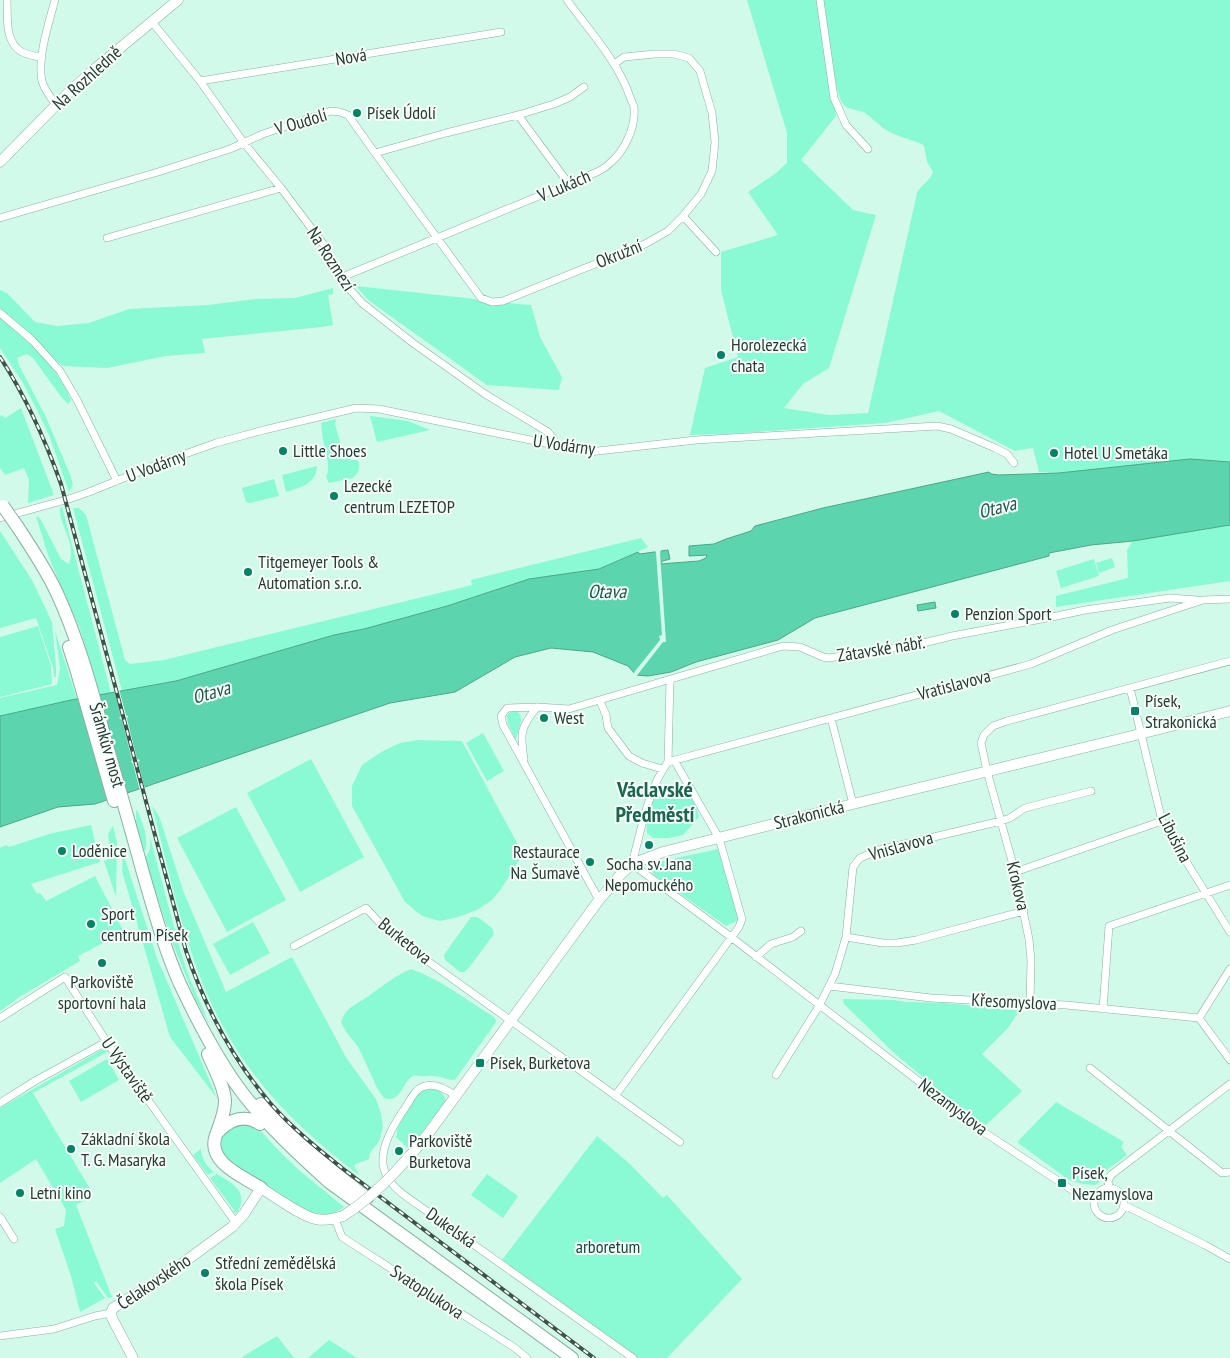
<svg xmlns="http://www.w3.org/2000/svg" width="1230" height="1358" viewBox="0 0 1230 1358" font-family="'PT Sans Narrow',sans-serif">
  <rect width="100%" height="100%" fill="#d1faea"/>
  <!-- green -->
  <path fill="#89fad3" d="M747,0H818L836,116L801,160L853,210L876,215L829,368L803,384L784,408L829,415L868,413L917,193C921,185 930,181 933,172L927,162L924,146L922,144C909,139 895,136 883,128C877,123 871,117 865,113C858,109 850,111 844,105C833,93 826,20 823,0H1230V462L1190,459L1059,473L1039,472L1033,448L1015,451L939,411L885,423L728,434L690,435L705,368L738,357L721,290V252L778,235L748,192L776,173L787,163V133Z
    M356,286L475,299L492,305L507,303L531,305L540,337L562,377L559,390L487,385L368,300Z
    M333,288V294L328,295L333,325L322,327L202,339L205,353L166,356L107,368L63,366L43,350L0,308V290L7,293L35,322L57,326L89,323L129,309L208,305L256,299L295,298Z
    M0,317C27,341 58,366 71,400L68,404L62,398L33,358L27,354L17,358L19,365L46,417L71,477L73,485L69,492L49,435L37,410L23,383L0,348Z
    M21,408L54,495L28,503L29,480L24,468L5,475L0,468V416L2,415L5,418Z
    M370,416L408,421L430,430L377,442Z
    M336,419L335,424L343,453L349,452L351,460H357L359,462C360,469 358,474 353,478L329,483L326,477C331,466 326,455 324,444C322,437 322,430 321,423Z
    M317,466C317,483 300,488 286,492L282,475Z
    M274,479L279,496L250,503L246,502L242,488Z
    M62,507L111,693L100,695L80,629L49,558L36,516L40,518L61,559L69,564C70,560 71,556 71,552C71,537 59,523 60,508Z
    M73,508H79L86,515L125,660L130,664L164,660L472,585L471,580L641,538L648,547L599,569L529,579L447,606L364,629L334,635L176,681L122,691Z
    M1230,525V581L1056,607V596L1128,578L1127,550L1133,541Z
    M0,531L32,580L52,622L56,667V677H54L53,668L36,618L0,628Z
    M1112,558L1115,567L1099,573L1096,563Z
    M1094,559L1099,576L1061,588L1056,571Z
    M38,626L51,666L52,684L0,697V637Z
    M55,631L77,699L0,716V698L57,685L60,668Z
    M517,711C526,719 517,730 516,740L508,724L507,716L510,712Z
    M483,733L504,771L487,781L466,743Z
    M418,740L462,741L523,854L501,889L492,900L477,910L458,917L440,921L422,916L405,902L352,806V786L362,765L383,751L400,743Z
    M311,759L364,857L300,892L247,793Z
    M669,784C690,787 695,799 699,817L683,835L669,838H653L647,833C645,821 650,794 661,787C664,786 667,785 669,784Z
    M152,806L159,816L184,893L226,992L292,957L347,1059L376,1099L381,1113L383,1127L379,1141L370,1153L369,1159L354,1165L359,1175C293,1125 242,1073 208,996C182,936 169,870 152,806Z
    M236,807L286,900L227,932L177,838Z
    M137,810C143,824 148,835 146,850L142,851L133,821L136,820V811Z
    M91,825L100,862L31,884L37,894L40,893L46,901L95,876L124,932L78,956L80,961L21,996L0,1011V848L6,845L9,847L49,834Z
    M113,826L117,842L116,897L104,861L111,858L108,834Z
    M150,837L181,953L190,979L210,1025L196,1001L173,944L144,858C151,853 150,845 150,837Z
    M718,849L739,920L726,926L654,875L650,868L654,863Z
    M123,853L157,958L217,1098L170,1037L122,871Z
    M471,917H476L479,918L492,928L494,934L468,969L464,972H460L445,960L444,955Z
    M253,922L270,953L230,975L213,944Z
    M411,969C437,978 463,997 486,1012C490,1014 496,1017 496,1022L455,1080C446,1080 441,1076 433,1076C429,1075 425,1077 421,1076C417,1076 417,1075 413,1076C404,1080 401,1100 389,1099C380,1099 375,1082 371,1075C367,1066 363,1056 358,1047C352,1038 344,1032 341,1021C343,1018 344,1014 347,1011C351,1006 358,1003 364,999C379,989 394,976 411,969Z
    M843,999L894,1000L906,1002L945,1003L1020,1010L1007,1029L982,1054L1022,1091L987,1124L984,1125L978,1123L894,1053L844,1004Z
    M103,1049L109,1051L33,1093L92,1192L84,1197L86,1200L76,1205L112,1297L108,1298L96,1281L94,1283L105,1298L80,1312L71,1276L55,1229L64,1226L66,1210L36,1159L0,1183V1108Z
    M107,1059L119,1080L81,1102L69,1081Z
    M429,1088C438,1089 445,1092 446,1102L409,1149L395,1136H397V1129L416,1096L421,1090Z
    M1056,1102L1124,1142L1121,1147L1127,1155L1104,1172L1101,1181L1095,1185L1083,1184L1069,1180L1018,1143L1019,1140Z
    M243,1123L258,1128L280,1152L300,1171L344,1207C335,1214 326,1216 315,1213C300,1209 286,1198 273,1191C261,1184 226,1165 221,1152C219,1149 220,1143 220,1140C223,1128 233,1126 243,1123Z
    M597,1136L630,1164L663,1198L667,1195L742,1279L667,1358H637L502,1260Z
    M201,1149C202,1159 206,1166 214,1172L208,1175L193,1155Z
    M217,1174C234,1184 249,1192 237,1213L233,1212L234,1210L210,1178Z
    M487,1174L518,1196L503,1218L471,1195Z
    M277,1336L294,1358H243L242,1357Z
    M329,1340L357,1358H308Z"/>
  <!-- water -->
  <path fill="#5cd5ae" stroke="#4da689" d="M1190,459L1230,462V525L1133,541L1091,545L1049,553V556L815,618L778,640L696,662L671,672L648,676L636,675L628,666L593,652L551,648L515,657L455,692L390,703L95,804L58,807L0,827V716L71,700L176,681L334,635L364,629L447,606L529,579L599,569L638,552L640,554L668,550L670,559L663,561L660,564L699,561L706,558L707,555L689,556V546L714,544L726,539L751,531L755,526L823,508L989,472L991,474L999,475L1059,473Z
    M935,602L936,608L918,611L917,605Z"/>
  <!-- pier -->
  <path fill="#d1faea" d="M654,549H661L660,554L666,642H663L635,678L632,675L660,640L659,636L662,635L656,553Z
    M119,689L126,715L128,716L127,719L137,759L140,760L138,763L145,789L140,791L133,764L131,762L132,760L122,720L119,718L121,716L114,690Z"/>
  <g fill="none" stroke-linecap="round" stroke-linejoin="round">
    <defs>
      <path id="street" d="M7,0C8,17 4,42 22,52C28,55 36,56 42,58
        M55,0C49,22 37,59 42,81C44,89 51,98 56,105
        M820,0L834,98L846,125L868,149
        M152,22L200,81L244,143L281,188L324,245L340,278L362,303L413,343L485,394L548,432L553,438L556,446
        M200,81L501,32
        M518,115L569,184
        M375,153L481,298L492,302L503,301L645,244L668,231L683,216L701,194L712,171L715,142L712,113L700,71L689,58L674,54H655L624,57L614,64
        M683,216L716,252
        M0,218L158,172L230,149L263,134L331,111L340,112L348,115L375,153L446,133L518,115L554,104L570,97L584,87
        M107,238L281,188
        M340,278L597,172C602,169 607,167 610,163C624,152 636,127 634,108C634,105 631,100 630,97C619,63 588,29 567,0
        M0,313L32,340L60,371L77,400L117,481
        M0,518L69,499L89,492L171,459L216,443L264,430L356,408L379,409L589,452L696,440L937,426L951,429L995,448L1007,454L1014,463
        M1130,688L1162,821L1171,837L1230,932
        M600,701L606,715L608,728L629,756L642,763L662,769
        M831,718L853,804
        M524,759C520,733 520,728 537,707
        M668,762L670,680
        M1015,872L1162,821
        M599,900L503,725L501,716L507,708L537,707L569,709L783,646L800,647L823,657L829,658L919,644L952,636L1052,617L1085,610L1170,598L1197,600
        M846,937L883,943H897L916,940L1024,911
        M294,946L366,908L390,934L680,1142
        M756,957L771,944L793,937L801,931
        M829,986L931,998L1066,1005L1199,1018
        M1030,1003L1031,960L1029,939L1015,872L987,771L981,743L984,735L993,726L1007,721L1230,661
        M1103,1009L1109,926L1230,885
        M0,1018L65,977L110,1047L236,1223
        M1199,1018L1230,969
        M1199,1018L1230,1060
        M1090,1068L1222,1173L1230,1172
        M776,1075L819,1006L835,974L846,937L853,867L860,858L879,850L1001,821L1010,818L1025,808L1091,791
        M615,1096L739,927L742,919L719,838L674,760
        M457,1097C448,1090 436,1083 425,1086C416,1088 412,1097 407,1105C396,1121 378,1148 384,1169C389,1187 407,1197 421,1207L633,1358
        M0,1103L35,1081L106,1042
        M1109,1187L1108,1181L1111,1175L1230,1084
        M1094 1203a15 15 0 1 1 30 0a15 15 0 1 1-30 0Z
        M1095,1198L1085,1196L1075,1192L970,1123L951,1106L731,937L632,864C640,834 649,786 668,762L1031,664L1112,630L1203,600L1230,599
        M1124,1205L1205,1245L1230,1259
        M0,1217L14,1239
        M335,1219L342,1237L348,1241L515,1348L527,1358
        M0,1336L54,1329L95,1316L111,1313"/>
      <path id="secondary" d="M0,162L66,95L91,72L178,0
        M425,1138L599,900L622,873L632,864L663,852L853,804L1140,734L1230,711
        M133,1358L112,1318L111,1313L113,1308L161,1279L232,1227L244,1214L261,1188C274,1196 301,1216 316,1219C325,1221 334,1219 343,1216"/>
      <path id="highway" d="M17,526C31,547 45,568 56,591C77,636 90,683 103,731C116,778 130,825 143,873C154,910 164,948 180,984C197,1020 220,1064 244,1095C269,1127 299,1155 329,1182L572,1358
        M69,647L77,672L114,801
        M208,1054C214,1069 224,1085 225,1101C225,1113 220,1124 216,1135C206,1162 242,1176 261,1188
        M261,1104L310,1152L340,1177L367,1198
        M218,1132C230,1119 245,1114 260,1124"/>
    </defs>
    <!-- street casing -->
    <use href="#street" stroke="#89b0a1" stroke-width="8"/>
    <!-- secondary casing -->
    <use href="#secondary" stroke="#89b0a1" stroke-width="11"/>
    <!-- highway casing -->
    <use href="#highway" stroke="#89b0a1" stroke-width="14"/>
    <!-- street -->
    <use href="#street" stroke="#fff" stroke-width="7"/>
    <!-- secondary -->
    <use href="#secondary" stroke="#fff" stroke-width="10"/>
    <!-- highway -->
    <use href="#highway" stroke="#fff" stroke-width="12"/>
    <defs>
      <path id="rail" d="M0,357C26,397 45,439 61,484L186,951C205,1007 232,1059 271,1104C292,1128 317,1148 342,1168L594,1358"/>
    </defs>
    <!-- rail casing -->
    <use href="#rail" stroke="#3e514a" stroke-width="4"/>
    <!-- rail -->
    <use href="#rail" stroke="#f7fffb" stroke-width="2" stroke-dasharray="5.5" stroke-linecap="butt"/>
    <defs>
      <path id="secondary-bridge" d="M343,1216C375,1196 401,1167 425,1138"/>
      <path id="highway-bridge" d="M3,506L17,526"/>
    </defs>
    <!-- secondary-bridge casing -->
    <use href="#secondary-bridge" stroke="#89b0a1" stroke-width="11" stroke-linecap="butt"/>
    <!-- highway-bridge casing -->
    <use href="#highway-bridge" stroke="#89b0a1" stroke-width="14" stroke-linecap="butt"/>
    <!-- secondary-bridge -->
    <use href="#secondary-bridge" stroke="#fff" stroke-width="10"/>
    <!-- highway-bridge -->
    <use href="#highway-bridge" stroke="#fff" stroke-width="12"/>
  </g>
  <!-- markers -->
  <g fill="#018264" stroke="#f7fffb" stroke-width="2">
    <circle cx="357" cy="113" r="5"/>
    <circle cx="721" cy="355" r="5"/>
    <circle cx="283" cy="451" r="5"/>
    <circle cx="1054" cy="453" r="5"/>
    <circle cx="334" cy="496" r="5"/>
    <circle cx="248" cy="572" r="5"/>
    <circle cx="955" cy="614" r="5"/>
    <rect x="1130" y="706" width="10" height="10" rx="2.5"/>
    <circle cx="544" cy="718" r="5"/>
    <circle cx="649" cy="845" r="5"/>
    <circle cx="62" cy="851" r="5"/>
    <circle cx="590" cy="862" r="5"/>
    <circle cx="91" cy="924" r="5"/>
    <circle cx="102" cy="963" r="5"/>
    <rect x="475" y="1058" width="10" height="10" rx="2.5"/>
    <circle cx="71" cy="1149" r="5"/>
    <circle cx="399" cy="1151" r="5"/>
    <rect x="1057" y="1178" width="10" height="10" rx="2.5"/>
    <circle cx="20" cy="1193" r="5"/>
    <circle cx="205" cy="1273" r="5"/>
  </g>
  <g text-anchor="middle" stroke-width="4" stroke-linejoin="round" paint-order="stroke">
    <!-- street labels -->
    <g font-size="18" fill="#293933" stroke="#f7fffb">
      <text transform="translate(351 57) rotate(-9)" y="6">Nová</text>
      <text transform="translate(87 78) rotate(-42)" y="6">Na Rozhledně</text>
      <text transform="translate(301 122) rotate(-17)" y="6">V Oudolí</text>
      <text transform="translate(564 186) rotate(-23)" y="6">V Lukách</text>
      <text transform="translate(619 254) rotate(-22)" y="6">Okružní</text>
      <text transform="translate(331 259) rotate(57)" y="6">Na Rozmezí</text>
      <text transform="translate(564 445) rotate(8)" y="6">U Vodárny</text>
      <text transform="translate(156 466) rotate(-21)" y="6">U Vodárny</text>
      <text transform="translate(881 649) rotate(-9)" y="6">Zátavské nábř.</text>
      <text transform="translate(954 685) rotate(-15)" y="6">Vratislavova</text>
      <text transform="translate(107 745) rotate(74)" y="6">Šrámkův most</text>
      <text transform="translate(809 815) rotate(-14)" y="6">Strakonická</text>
      <text transform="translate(1175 838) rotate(63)" y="6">Libušina</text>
      <text transform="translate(901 846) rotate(-16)" y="6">Vnislavova</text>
      <text transform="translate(1018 886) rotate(77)" y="6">Krokova</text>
      <text transform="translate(405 941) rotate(39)" y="6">Burketova</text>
      <text transform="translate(1014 1002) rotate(3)" y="6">Křesomyslova</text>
      <text transform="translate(127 1070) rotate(55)" y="6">U Výstaviště</text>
      <text transform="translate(953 1107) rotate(37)" y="6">Nezamyslova</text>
      <text transform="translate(451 1228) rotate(35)" y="6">Dukelská</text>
      <text transform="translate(154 1282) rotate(-34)" y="6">Čelakovského</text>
      <text transform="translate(427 1292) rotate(33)" y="6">Svatoplukova</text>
    </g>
    <!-- poi labels -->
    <g font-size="18" fill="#293933" stroke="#f7fffb" text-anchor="start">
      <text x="367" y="119">Písek Údolí</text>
      <text x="731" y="351">Horolezecká<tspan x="731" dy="21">chata</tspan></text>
      <text x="293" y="457">Little Shoes</text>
      <text x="1064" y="459">Hotel U Smetáka</text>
      <text x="344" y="492">Lezecké<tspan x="344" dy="21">centrum LEZETOP</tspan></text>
      <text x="258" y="568">Titgemeyer Tools &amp;<tspan x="258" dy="21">Automation s.r.o.</tspan></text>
      <text x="965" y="620">Penzion Sport</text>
      <text x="1145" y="707">Písek,<tspan x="1145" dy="21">Strakonická</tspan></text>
      <text x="554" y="724">West</text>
      <text x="72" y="857">Loděnice</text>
      <text x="580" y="858" text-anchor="end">Restaurace<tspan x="580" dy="21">Na Šumavě</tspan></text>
      <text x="649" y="870" text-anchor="middle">Socha sv. Jana<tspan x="649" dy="21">Nepomuckého</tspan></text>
      <text x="101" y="920">Sport<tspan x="101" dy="21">centrum Písek</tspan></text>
      <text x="102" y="988" text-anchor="middle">Parkoviště<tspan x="102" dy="21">sportovní hala</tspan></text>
      <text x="490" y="1069">Písek, Burketova</text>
      <text x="81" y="1145">Základní škola<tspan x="81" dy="21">T. G. Masaryka</tspan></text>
      <text x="409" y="1147">Parkoviště<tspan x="409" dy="21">Burketova</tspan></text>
      <text x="1072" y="1179">Písek,<tspan x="1072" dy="21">Nezamyslova</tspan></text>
      <text x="30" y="1199">Letní kino</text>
      <text x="215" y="1269">Střední zemědělská<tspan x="215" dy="21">škola Písek</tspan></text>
    </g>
    <!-- park labels -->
    <g font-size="18" fill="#134838" stroke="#f7fffb">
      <text x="608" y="1253">arboretum</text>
    </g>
    <!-- water labels -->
    <g font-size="19" font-style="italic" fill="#235645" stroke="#f7fffb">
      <text transform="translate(997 507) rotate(-14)" y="7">Otava</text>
      <text x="607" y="598">Otava</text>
      <text transform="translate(211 692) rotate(-16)" y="7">Otava</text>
    </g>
    <!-- district labels -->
    <g font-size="22" font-weight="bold" fill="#1c654f" stroke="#f7fffb">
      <text x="655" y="797">Václavské<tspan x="655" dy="25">Předměstí</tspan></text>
    </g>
  </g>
</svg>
